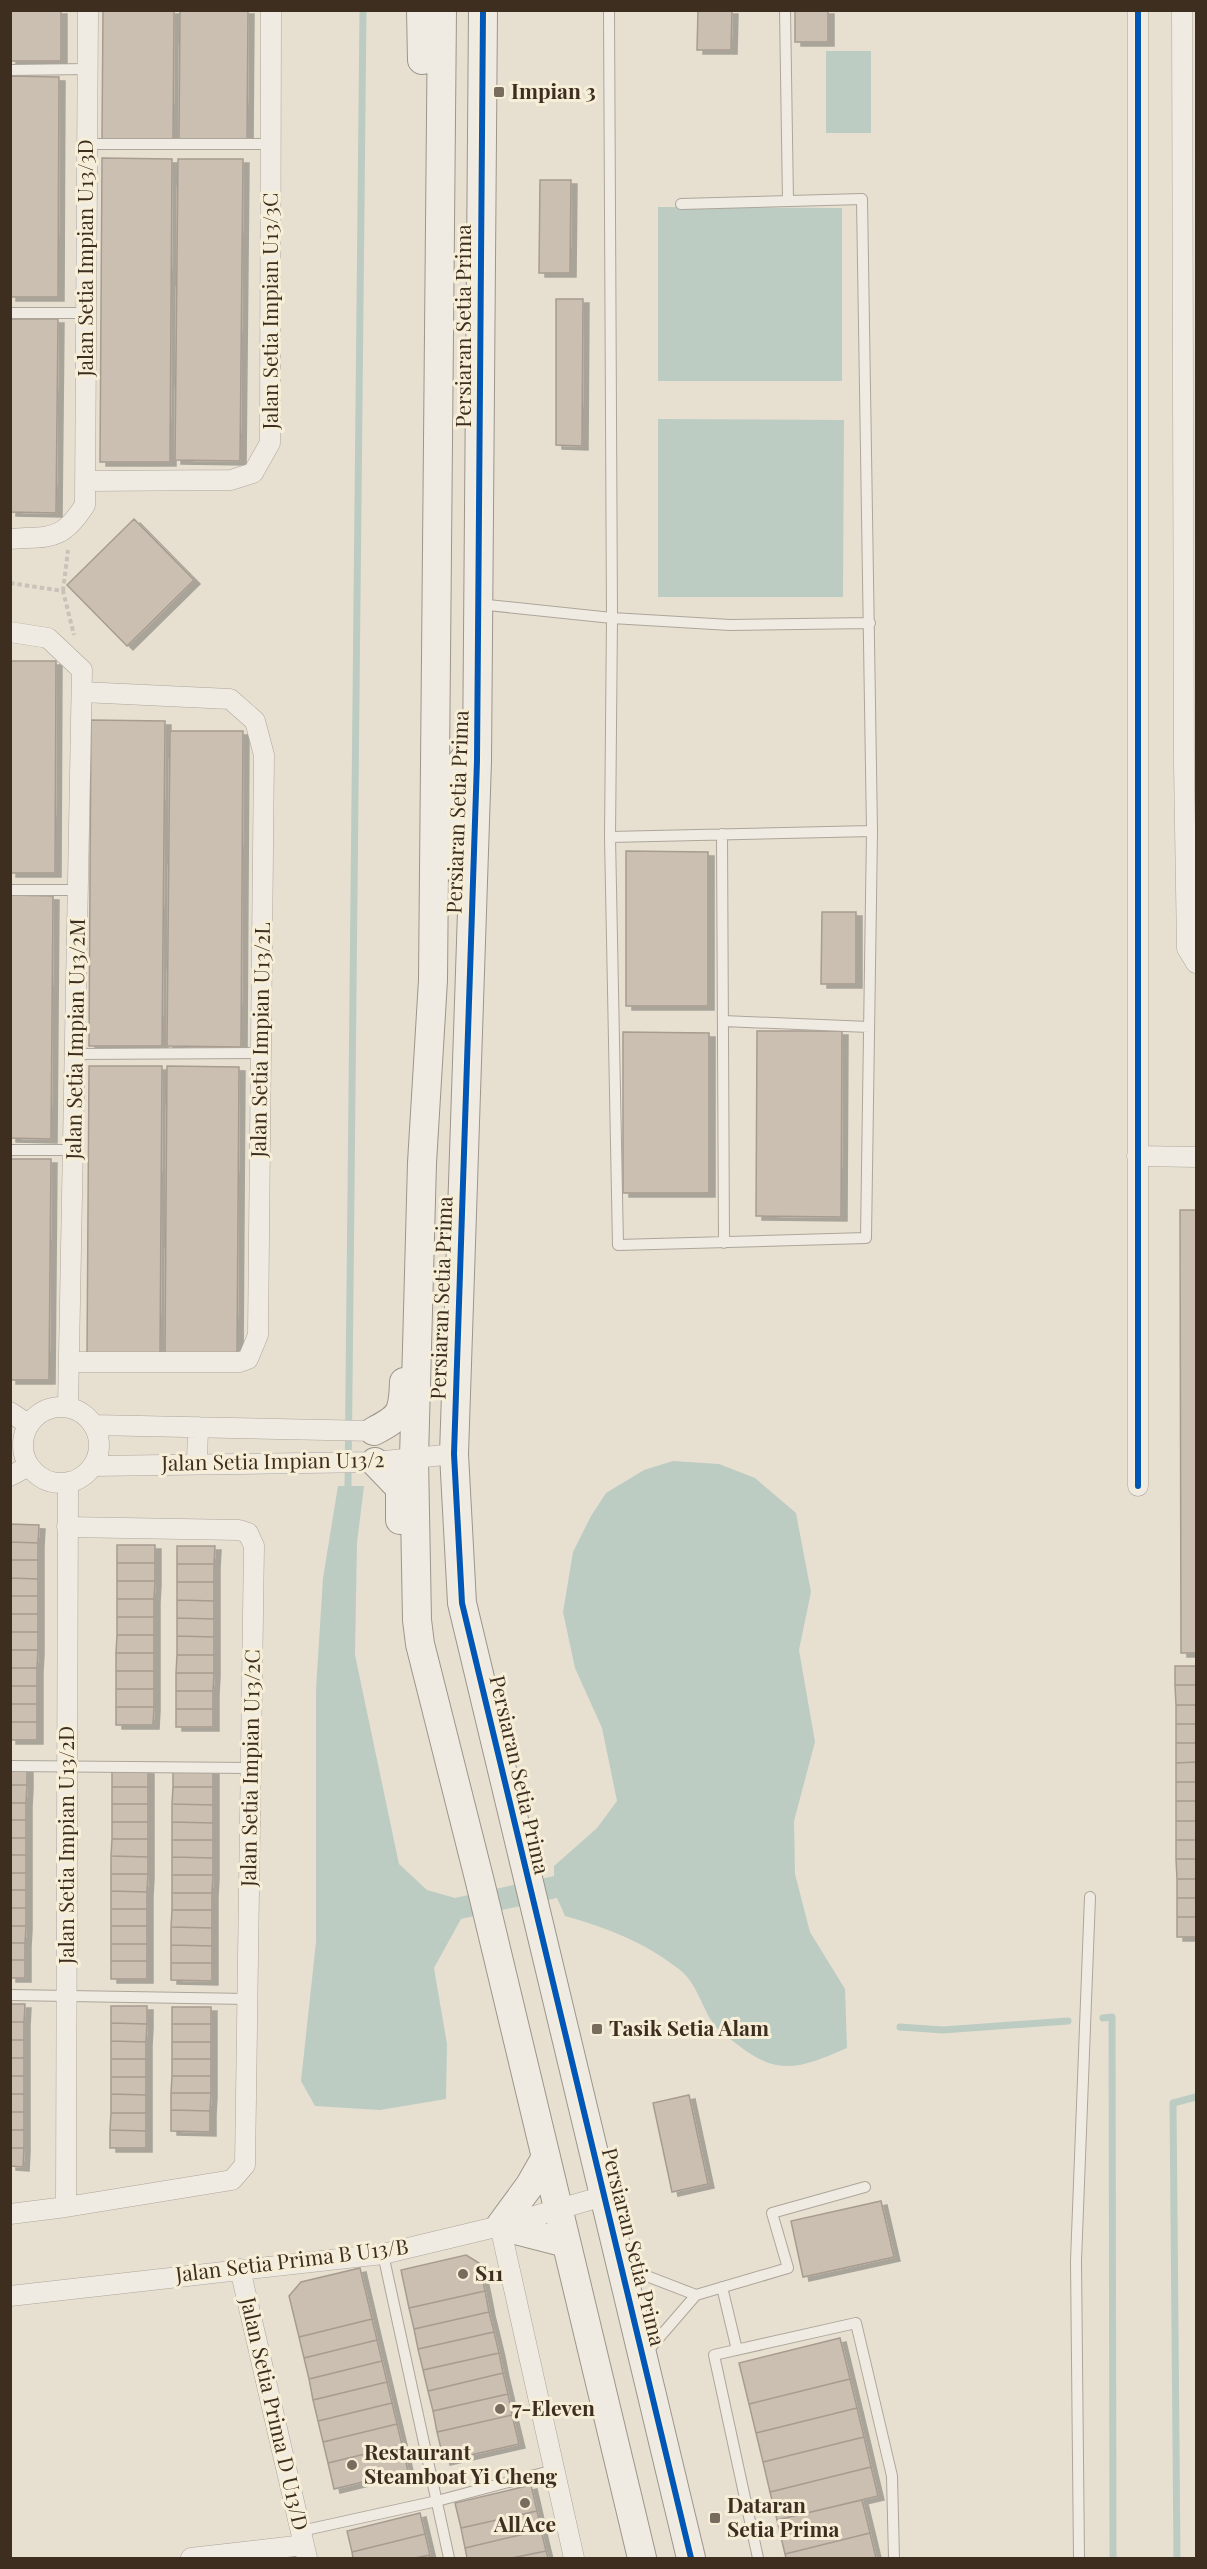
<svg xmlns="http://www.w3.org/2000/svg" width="1207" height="2569" viewBox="0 0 1207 2569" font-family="'Playfair Display',serif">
  <defs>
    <filter id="shadow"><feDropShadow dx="6" dy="4" stdDeviation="0" flood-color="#0004"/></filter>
  </defs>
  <rect width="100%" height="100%" fill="#e7e0d1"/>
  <!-- water -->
  <path fill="#bcccc2" d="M826,51H871V133H826Z
    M658,207L842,208V381H658Z
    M658,419L844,420L843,597H658Z
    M673,1461L719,1464L755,1478L796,1513L811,1592L799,1650L815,1742L794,1821L795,1874L810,1932L845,1989L847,2048C802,2067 780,2078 738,2045C731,2039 722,2034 716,2027C702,2010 698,1984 680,1970C645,1942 607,1928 565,1916L557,1898L461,1919L434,1968L447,2044L446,2099L380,2110L315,2106L301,2081L316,1942V1689L323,1578L338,1486H364L357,1543L355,1655L399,1864L427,1890L455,1898L554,1876V1866L597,1828L617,1801L602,1728L575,1668L563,1612L573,1552L591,1516L606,1493L644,1470Z"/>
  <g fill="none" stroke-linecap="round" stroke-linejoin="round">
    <!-- stream -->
    <path stroke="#bcccc2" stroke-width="7" d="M348,1486L363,10
      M1103,2018L1112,2017L1113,2558
      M900,2027L943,2030L1068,2021
      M1177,2558L1173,2103L1196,2097"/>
  </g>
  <!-- building -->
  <path fill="#cbbfb2" stroke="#a89c90" stroke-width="1.5" filter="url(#shadow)" d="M10,10H61V61H10Z
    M103,10H174L173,140L102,139Z
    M180,10H248L247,140L179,139Z
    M698,10H732L731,50H697Z
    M795,10H828V42H795Z
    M10,76L59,77L58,297H10Z
    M102,158L172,159L170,462H100Z
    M178,159H243L240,461L175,460Z
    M540,180H571L570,273H539Z
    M556,299H583L582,446L556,445Z
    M10,319H58L56,513L10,512Z
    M134,519L194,580L127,646L67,585Z
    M10,661H56L55,873H10Z
    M91,720L165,721L162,1046H89Z
    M170,731H243L241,1047L167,1046Z
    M626,851L708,852V1006H626Z
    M10,895L53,896L51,1139L10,1138Z
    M822,912H856V984H821Z
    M757,1031H842L841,1217L756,1216Z
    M623,1032L709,1033V1193H623Z
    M89,1066H162L160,1355L87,1354Z
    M167,1066L239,1067L237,1356L165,1355Z
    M10,1159H51L49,1380H10Z
    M1180,1210H1196V1653H1181Z
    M10,1524L39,1525L38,1543L10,1542Z
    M10,1542L38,1543V1560H10Z
    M117,1545H155V1563H117Z
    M177,1546H215L214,1564H177Z
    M10,1560H38V1579L10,1578Z
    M117,1563H155V1581H117Z
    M177,1564H214V1582H177Z
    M10,1578L38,1579V1596H10Z
    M117,1581H155L154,1599H117Z
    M177,1582H214V1601L177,1600Z
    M10,1596H38V1614H10Z
    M117,1599H154V1617H117Z
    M177,1600L214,1601V1619L177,1618Z
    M10,1614H38V1632H10Z
    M117,1617H154V1635H117Z
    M177,1618L214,1619V1637L177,1636Z
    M10,1632H38V1650H10Z
    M117,1635H154V1653H116Z
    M177,1636L214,1637V1655H177Z
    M10,1650H38L37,1668H10Z
    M116,1653H154V1671H116Z
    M177,1655H214V1673H176Z
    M1175,1666H1196V1685H1175Z
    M10,1668H37V1686H10Z
    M116,1671H154V1689H116Z
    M176,1673H214L213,1691H176Z
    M1175,1685H1196V1705H1176Z
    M10,1686H37V1704H10Z
    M116,1689H154V1707H116Z
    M176,1691H213V1709H176Z
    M10,1704H37V1722H10Z
    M1176,1705H1196V1724H1176Z
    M116,1707H154L153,1725H116Z
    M176,1709H213V1727H176Z
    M10,1722H37V1740H10Z
    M1176,1724H1196V1743H1176Z
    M1176,1743H1196V1762L1176,1763Z
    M1196,1762V1782H1176V1763Z
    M10,1768H27V1785H10Z
    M112,1769L148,1770V1787H112Z
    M173,1770H213V1787H173Z
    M1176,1782H1196V1801H1176Z
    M10,1785H27L26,1803H10Z
    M112,1787H148V1804H112Z
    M173,1787H213V1805L172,1804Z
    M1176,1801H1196V1821H1176Z
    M10,1803H26V1820H10Z
    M112,1804H148V1822H112Z
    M172,1804L213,1805V1823L172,1822Z
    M10,1820H26V1838H10Z
    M1176,1821H1196V1840H1176Z
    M112,1822H148V1839H112Z
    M172,1822L213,1823V1840H172Z
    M10,1838H26V1855H10Z
    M112,1839H148V1857L111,1856Z
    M172,1840H213V1858L172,1857Z
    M1176,1840H1196V1859H1176Z
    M10,1855H26V1873H10Z
    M111,1856L148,1857V1874H111Z
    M172,1857L213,1858V1875H172Z
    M1176,1859H1196V1879H1177Z
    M10,1873H26V1890H10Z
    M111,1874H148L147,1892L111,1891Z
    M172,1875H213L212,1893H172Z
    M1177,1879H1196V1898H1177Z
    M10,1890H26V1908H10Z
    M111,1891L147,1892V1909H111Z
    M172,1893H212V1910H172Z
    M1177,1898H1196V1917H1177Z
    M10,1908H26V1926H10Z
    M111,1909H147V1926H111Z
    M172,1910H212V1928L171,1927Z
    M1177,1917H1196V1937H1177Z
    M10,1926H26L25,1943H10Z
    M111,1926H147V1944H111Z
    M171,1927L212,1928V1946L171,1945Z
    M10,1943H25V1960H10Z
    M111,1944H147V1961H111Z
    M171,1945L212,1946V1963H171Z
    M10,1960H25V1978H10Z
    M111,1961H147V1979H111Z
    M171,1963H212V1981L171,1980Z
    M10,2004H25L24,2022H10Z
    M111,2006H147V2024L111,2023Z
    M172,2007H211V2024H172Z
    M10,2022H24V2040H10Z
    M111,2023L147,2024L146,2042L111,2041Z
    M172,2024H211V2042H172Z
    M10,2040H24V2058H10Z
    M111,2041L146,2042V2059H111Z
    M172,2042H211V2059H172Z
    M10,2058H24V2076H10Z
    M111,2059H146V2077H111Z
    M172,2059H211V2076H172Z
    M10,2076H24V2094H10Z
    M172,2076H211V2093H171Z
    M111,2077H146V2095L111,2094Z
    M171,2093H211L210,2111L171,2110Z
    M10,2094H24V2112H10Z
    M111,2094L146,2095V2113H111Z
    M689,2095L708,2184L672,2192L653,2103Z
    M171,2110L210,2111V2132L171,2131Z
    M10,2112H24V2130H10Z
    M111,2113H146V2131L110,2130Z
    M10,2130H24V2148H10Z
    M110,2130L146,2131V2148H110Z
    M10,2148H24L23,2167L10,2166Z
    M881,2201L894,2257L803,2277L791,2221Z
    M466,2255L479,2263L485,2291L409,2308L401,2270Z
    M360,2268L372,2319L299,2337L289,2296L301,2282Z
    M485,2291L489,2312L414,2329L409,2308Z
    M489,2312L494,2332L418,2349L414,2329Z
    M372,2319L377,2340L304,2358L299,2337Z
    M494,2332L499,2353L423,2370L418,2349Z
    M840,2338L850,2379L749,2404L739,2363Z
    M377,2340L382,2361L309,2379L304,2358Z
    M499,2353L503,2373L428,2391L423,2370Z
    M382,2361L387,2382L313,2400L309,2379Z
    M503,2373L508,2394L433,2411L428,2391Z
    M850,2379L857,2408L756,2433L749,2404Z
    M387,2382L392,2403L318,2421L313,2400Z
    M508,2394L512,2415L437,2432L433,2411Z
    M392,2403L397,2424L323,2442L318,2421Z
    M857,2408L864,2437L763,2462L756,2433Z
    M512,2415L519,2444L444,2461L437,2432Z
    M397,2424L402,2445L328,2463L323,2442Z
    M864,2437L871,2467L770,2492L763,2462Z
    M402,2445L408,2471L334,2489L328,2463Z
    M871,2467L878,2496L777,2520L770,2492Z
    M531,2485L537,2511L461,2528L455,2503Z
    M862,2500L870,2533L785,2554L777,2520Z
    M537,2511L541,2530L465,2548L461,2528Z
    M420,2513L425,2534L352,2552L347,2531Z
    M541,2530L546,2551L512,2558H467L465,2548Z
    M870,2533L876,2558H786L785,2554Z
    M425,2534L430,2555L415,2558H353L352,2552Z
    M546,2551L548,2558H512Z"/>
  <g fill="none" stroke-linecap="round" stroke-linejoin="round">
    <defs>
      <path id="lane" d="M609,10L612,618L610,837L618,1245L866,1238L872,831L862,199L681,204
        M785,10L788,201
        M10,70L88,69
        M87,144H271
        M10,313H86
        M478,604L612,618L730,625L870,623
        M722,834L724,1243
        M610,837L872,831
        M10,890H78
        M723,1021L869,1027
        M75,1054L261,1053
        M10,1150H73
        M10,1766L251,1768
        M10,1995L247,1999
        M383,2254L449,2558
        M626,2268L696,2295
        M722,2287L737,2350
        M645,2354L696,2295L788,2268L772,2213L865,2187
        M301,2531L437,2501L554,2470
        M758,2558L714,2355L856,2323L892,2476L894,2558
        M1079,2558L1076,2261L1090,1897"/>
      <path id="street" d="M1138,10V1486
        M1182,10L1184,766L1187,948L1196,963
        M85,481L231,480L253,473L270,443L271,10
        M10,539C51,536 61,542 85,505L88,10
        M10,632L48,638L82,670L68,1407
        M1137,1156L1196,1157
        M69,1362H240L248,1359L258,1335L264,755L255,721L230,699L82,692
        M23 1445a38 38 0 1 1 76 0a38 38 0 1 1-76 0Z
        M10,1412L29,1425
        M93,1425L374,1431
        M197,1463L198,1427
        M93,1466L375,1462L454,1454
        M10,1476L29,1466
        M66,2207L68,1482
        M10,2214L66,2207L232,2180L245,2165L254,1546L248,1533L239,1530L67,1527
        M500,2226L574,2558
        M240,2269L307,2558
        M10,2296L383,2254L500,2226L604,2196
        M191,2558L304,2545"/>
      <path id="secondary" d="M421,10L422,60
        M442,10L433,980L422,1163L414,1458L417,1620L420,1644L480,1882L642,2558
        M483,10L477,761L454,1454L462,1603L691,2558
        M453,866L455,770L464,759L477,761
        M374,1431C401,1417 403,1413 404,1382
        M375,1462L400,1488V1520
        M546,2157L530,2185L500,2226L566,2243"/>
    </defs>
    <!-- lane casing -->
    <use href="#lane" stroke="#ada599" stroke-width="12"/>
    <!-- street casing -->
    <use href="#street" stroke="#ada599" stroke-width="21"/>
    <!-- secondary casing -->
    <use href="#secondary" stroke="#9c958a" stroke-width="30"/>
    <!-- path -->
    <path stroke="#c8c2b9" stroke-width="4" stroke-dasharray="4.5 3" stroke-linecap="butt" d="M10,583L63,591L74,635
      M63,591L68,550"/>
    <!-- lane -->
    <use href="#lane" stroke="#efebe3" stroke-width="10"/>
    <!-- street -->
    <use href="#street" stroke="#efebe3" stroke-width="20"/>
    <!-- secondary -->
    <use href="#secondary" stroke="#efebe3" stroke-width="28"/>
    <defs>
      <path id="cycleway" d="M483,10L477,761L454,1454L462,1603L691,2558
        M1138,10V1486"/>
    </defs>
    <!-- cycleway casing -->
    <use href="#cycleway" stroke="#f7eed8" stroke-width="10"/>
    <!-- cycleway -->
    <use href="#cycleway" stroke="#0057b8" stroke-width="6"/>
  </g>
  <!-- markers -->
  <g fill="#786c5e" stroke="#f7eed8" stroke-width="2">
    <rect x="493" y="86" width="12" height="12" rx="3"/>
    <rect x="591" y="2023" width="12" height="12" rx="3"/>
    <circle cx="463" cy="2274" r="6"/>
    <circle cx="500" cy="2409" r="6"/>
    <circle cx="352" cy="2465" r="6"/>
    <circle cx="525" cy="2503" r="6"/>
    <rect x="709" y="2512" width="12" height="12" rx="3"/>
  </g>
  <g text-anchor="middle" stroke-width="6" stroke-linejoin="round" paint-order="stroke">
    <!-- poi labels -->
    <g font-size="21" font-weight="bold" fill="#3d2e20" stroke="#f7eed8" text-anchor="start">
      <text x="511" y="99">Impian 3</text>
      <text x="609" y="2036">Tasik Setia Alam</text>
      <text x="475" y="2281">S11</text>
      <text x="512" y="2416">7-Eleven</text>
      <text x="364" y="2460">Restaurant<tspan x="364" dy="24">Steamboat Yi Cheng</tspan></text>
      <text x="727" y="2513">Dataran<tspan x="727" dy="24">Setia Prima</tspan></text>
      <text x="525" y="2532" text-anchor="middle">AllAce</text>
    </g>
    <!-- street labels -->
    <g font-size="21" fill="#3d2e20" stroke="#f7eed8">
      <text transform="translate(86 258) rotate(-90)" y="7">Jalan Setia Impian U13/3D</text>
      <text transform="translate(271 311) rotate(-90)" y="7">Jalan Setia Impian U13/3C</text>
      <text transform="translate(464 326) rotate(-90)" y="7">Persiaran Setia Prima</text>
      <text transform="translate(458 812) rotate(-88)" y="7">Persiaran Setia Prima</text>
      <text transform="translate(76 1039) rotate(-89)" y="7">Jalan Setia Impian U13/2M</text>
      <text transform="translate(261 1040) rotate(-89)" y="7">Jalan Setia Impian U13/2L</text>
      <text transform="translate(442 1298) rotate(-88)" y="7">Persiaran Setia Prima</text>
      <text transform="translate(273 1462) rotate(-1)" y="7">Jalan Setia Impian U13/2</text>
      <text transform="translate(251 1768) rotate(-89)" y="7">Jalan Setia Impian U13/2C</text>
      <text transform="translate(519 1775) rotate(77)" y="7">Persiaran Setia Prima</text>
      <text transform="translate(67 1845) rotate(-90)" y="7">Jalan Setia Impian U13/2D</text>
      <text transform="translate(633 2247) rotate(76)" y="7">Persiaran Setia Prima</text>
      <text transform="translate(292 2261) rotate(-7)" y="7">Jalan Setia Prima B U13/B</text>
      <text transform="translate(274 2414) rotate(77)" y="7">Jalan Setia Prima D U13/D</text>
    </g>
  </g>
  <!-- border -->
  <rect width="1207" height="2569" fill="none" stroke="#3d2e20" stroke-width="24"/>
</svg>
